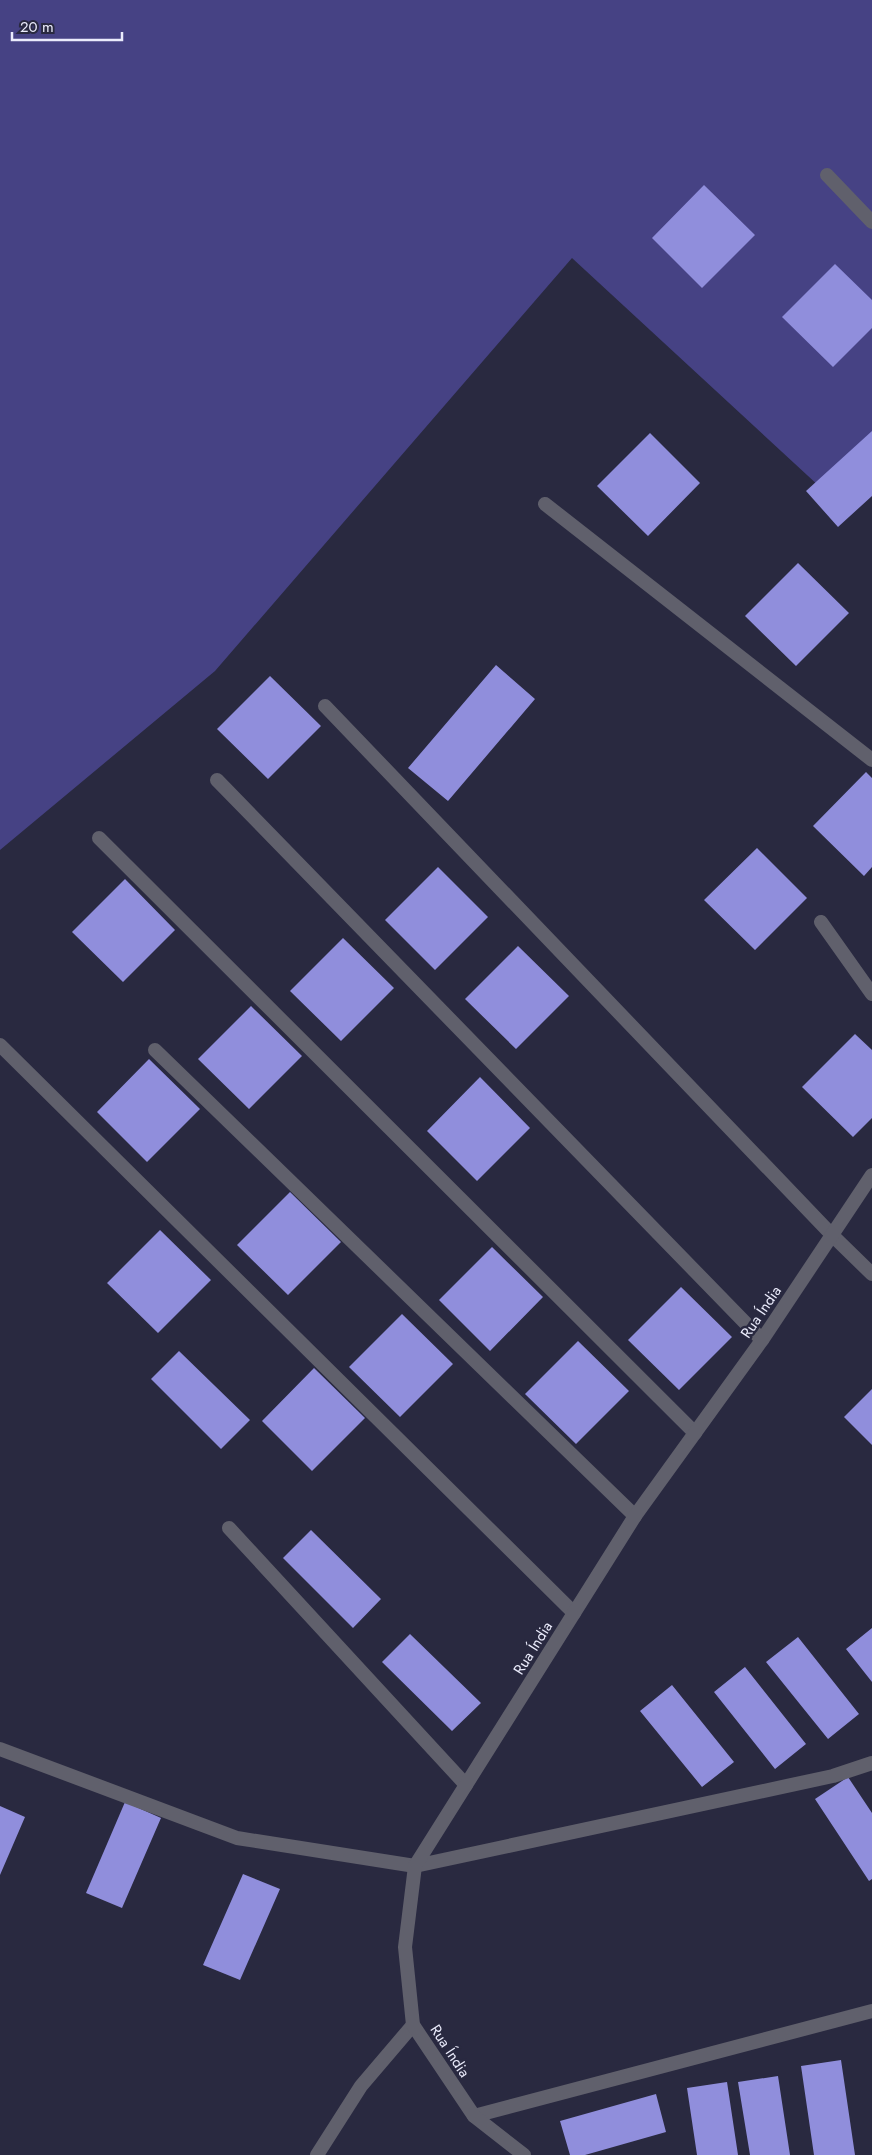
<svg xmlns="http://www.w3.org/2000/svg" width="872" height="2155" viewBox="0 0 872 2155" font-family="Jost,sans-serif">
  <rect width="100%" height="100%" fill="#292940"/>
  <!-- green -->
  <path fill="#464284" d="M0,0H872V466L820,487L572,258L215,671L0,850Z"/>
  <!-- building -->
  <path fill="#908edc" d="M704,185L755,235L702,288L652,238Z
    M835,264L872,300V328L833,367L782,317Z
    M872,431V496L838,527L806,491Z
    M650,433L700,483L648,536L597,486Z
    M798,563L849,613L796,666L745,616Z
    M496,665L535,699L448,801L408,768Z
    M270,676L321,726L268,779L217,729Z
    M866,772L872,778V867L864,876L813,826Z
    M757,848L807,898L755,950L704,900Z
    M438,867L488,917L435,970L385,920Z
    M125,879L175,930L123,982L72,932Z
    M343,938L394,988L341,1041L290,991Z
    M518,946L569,996L516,1049L465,999Z
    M251,1006L302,1056L249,1109L198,1059Z
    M855,1034L872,1050V1118L853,1137L802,1087Z
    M149,1059L200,1109L147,1162L97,1112Z
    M480,1077L530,1128L477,1181L427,1131Z
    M290,1192L341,1242L288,1295L237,1245Z
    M160,1230L211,1280L158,1333L107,1283Z
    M492,1247L543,1297L490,1351L439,1300Z
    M681,1287L732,1337L679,1390L628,1340Z
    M402,1314L453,1364L400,1417L349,1367Z
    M578,1341L629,1391L576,1444L525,1394Z
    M179,1351L250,1420L221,1449L151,1379Z
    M314,1368L365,1418L312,1471L262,1421Z
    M872,1389V1445L844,1417Z
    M311,1530L381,1599L353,1628L283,1558Z
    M872,1628V1682L846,1649Z
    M410,1634L481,1703L452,1731L382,1662Z
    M798,1637L859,1714L828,1739L766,1662Z
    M745,1667L806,1744L775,1769L714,1692Z
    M672,1685L734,1762L702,1787L640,1711Z
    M848,1777L872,1813V1879L869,1881L815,1799Z
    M125,1802L161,1818L122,1908L86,1893Z
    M0,1806L25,1817L0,1875Z
    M243,1874L280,1889L240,1980L203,1965Z
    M841,2060L855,2155H814L801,2066Z
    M778,2076L790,2155H750L738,2082Z
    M727,2082L738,2155H697L687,2088Z
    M656,2094L666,2132L585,2155H570L560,2121Z"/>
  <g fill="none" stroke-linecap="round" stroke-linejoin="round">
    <!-- service -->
    <path stroke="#60606c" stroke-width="14" d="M827,175L872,222
      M545,504L872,760
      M325,706L832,1235L872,1274
      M217,780L762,1340
      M99,838L695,1433
      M821,922L872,994
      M0,1045L574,1613
      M155,1050L635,1516
      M229,1528L466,1785
      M0,1749L237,1838L415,1866L833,1776L872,1763
      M474,2116L872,2011
      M317,2155L361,2086L413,2025"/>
    <!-- minor -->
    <path stroke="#60606c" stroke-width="14" d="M524,2155L474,2116L413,2025L405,1947L415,1866L635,1516L762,1340L872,1175"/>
  </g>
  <g text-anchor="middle" stroke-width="5" stroke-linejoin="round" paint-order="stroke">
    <!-- street labels -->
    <g font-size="15" fill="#ebecfc" stroke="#292940">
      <text transform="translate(761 1312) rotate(-56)" y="5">Rua Índia</text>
      <text transform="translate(533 1648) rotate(-58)" y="5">Rua Índia</text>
      <text transform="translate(450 2051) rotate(57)" y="5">Rua Índia</text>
    </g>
  </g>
  <!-- scale -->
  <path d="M12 32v8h110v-8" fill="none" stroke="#ebecfc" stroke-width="2.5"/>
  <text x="20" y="32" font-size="15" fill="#ebecfc" stroke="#292940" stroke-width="4" paint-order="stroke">20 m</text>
</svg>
